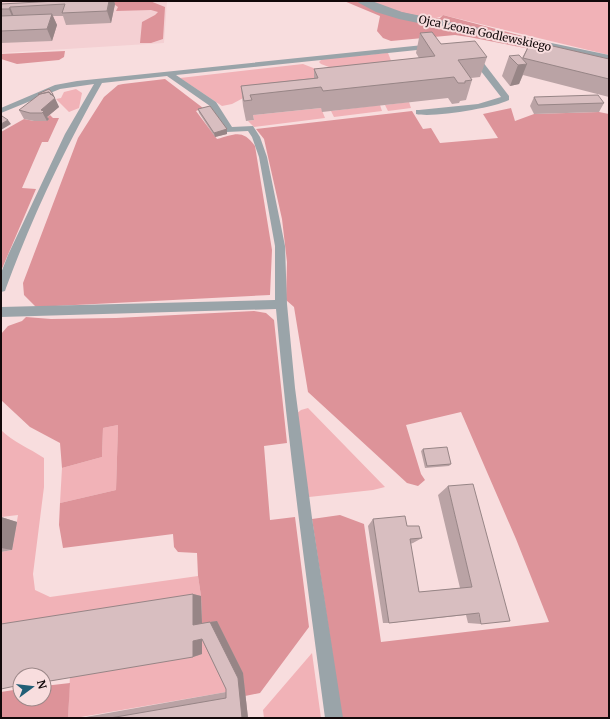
<svg xmlns="http://www.w3.org/2000/svg" width="610" height="719" viewBox="0 0 610 719" font-family="Merriweather,serif">
  <rect width="100%" height="100%" fill="#f8ddde"/>
  <!-- built -->
  <path fill="#f4d0d3" d="M1,1H167L164,43L1,53Z"/>
  <!-- green -->
  <path fill="#f1b2b7" d="M371,1H609V55L443,15C432,26 384,7 371,1Z
    M386,53H388L392,63L350,75L321,64L319,62L322,59Z
    M303,64L339,78L247,96L232,104L222,106L180,78Z
    M76,89L82,93L79,108L69,112L56,99L61,98L64,92Z
    M409,102L411,108L388,111L385,105Z
    M380,105L382,111L334,117L331,111Z
    M321,108L325,118L254,127L248,121L254,120L253,115Z
    M308,408L385,487L373,490L309,497L296,414L301,410Z
    M118,425L116,490L60,503L62,468L102,457L103,428Z
    M1,430C13,442 29,448 44,458V487L33,574L35,590L50,597L198,576L201,596L1,627V552L12,550L18,515L1,517Z
    M202,639L232,691L81,717L68,718L70,675L202,654Z
    M312,653L321,718H264L263,710Z"/>
  <!-- forest -->
  <path fill="#dd9399" d="M150,1L165,7L163,39L151,43H140L142,22L155,15L158,12L151,10L116,11L118,7L111,2Z
    M344,1H371L388,9L432,19L440,18L443,15L553,44L572,60L525,48L469,37L455,35L391,41L383,38L377,31L380,16Z
    M65,51L64,57L59,60L17,64L1,59V54Z
    M165,79L203,108L196,111L217,139C235,134 243,129 255,146L272,250L270,295L36,307L24,295L23,283L78,138L104,97L118,85L123,84Z
    M511,108L515,121L534,114L599,112L609,114V718H342L312,519L340,515L364,524L381,642L549,622L516,539L461,412L406,425L421,474L425,480L418,486L407,483L308,392L294,307L286,300L287,262L282,219L264,139L256,129L412,111L423,129L431,128L440,143L498,138L483,114Z
    M50,115L53,118H59L48,142H42L22,188L36,189L1,271V132L24,119L34,121H47L46,118Z
    M254,311L266,313L274,320L287,443L264,446L270,520L295,517L309,627L260,693L245,696L202,624L201,596L198,576L197,553L178,552L174,547L173,534L63,548L59,525L60,503L116,490L118,425L103,428L102,457L62,468L60,443L30,427L1,400V334L8,326L22,321L26,317L51,319L116,318Z
    M70,683L68,718H1V692L20,689V699H44V686Z"/>
  <g fill="none" stroke-linecap="round" stroke-linejoin="round">
    <!-- service -->
    <path fill="#9aa4a9" fill-rule="evenodd" d="M433,44L437,46L436,48L176,75L216,102L232,127L253,126L260,137L267,157L285,246L287,304L295,388L312,518L343,718H325C307,582 288,446 276,309L1,317V307L275,300V246L259,157L252,137L248,131L227,132L210,106L167,76L102,83C65,148 32,217 6,288L5,291L1,292V273L8,255L65,134L94,84L60,89L1,113V108L55,85L77,81Z
      M470,53H476L509,96V100C493,108 433,118 416,114V110H419L478,104L501,97L470,57Z"/>
    <!-- minor -->
    <path fill="#9aa4a9" fill-rule="evenodd" d="M357,1H372L402,12L609,55V63L399,19L376,12L359,3Z"/>
  </g>
  <!-- wall -->
  <path fill="#baa3a5" d="M57,1H114L115,4L111,23L66,25L63,16H53L57,25L52,41L1,43V4Z
    M420,33L441,44L487,57L480,77L471,78L472,80L466,100L460,101L459,103L452,104L448,98L322,112L321,108L253,115L254,120L246,121L243,106L241,86L314,78V69L419,58L416,53Z
    M531,41L609,59V97L523,75L519,84L510,86L502,76L509,56L522,58Z
    M53,94L55,98H54L59,107L47,117L49,119L47,121H34L24,119L19,110Z
    M534,97L604,103L599,112L534,114L530,106Z
    M198,109L227,129V134L215,137L199,113Z
    M423,449L451,464L449,466L425,468L421,451Z
    M448,486L481,624L468,623L466,615L389,623H383L368,526L373,519L407,526L422,538L413,543L410,544L419,592L460,588L438,495Z
    M1,517L17,522L12,550L1,552Z
    M193,594L201,596L202,623L217,621L243,673L248,718H80L226,692V689L202,640V654L193,657Z"/>
  <!-- shaded-wall -->
  <path fill="#978586" d="M109,1H114L115,4L111,23L107,11Z
    M10,7L15,19L14,21L9,9Z
    M52,14L57,25L52,41L47,29Z
    M527,64L519,84L510,86L518,65Z
    M53,94L55,98L44,102L42,98Z
    M55,98L59,107L47,117L49,119L47,121L41,110Z
    M8,120L11,124L1,130V124Z
    M227,129V134L215,137L214,133Z
    M1,517L17,522L12,550L1,548Z
    M193,594L201,596L202,624L193,625Z
    M217,621L243,673L248,718H242L210,622Z
    M202,639V654L193,657V641Z"/>
  <!-- building -->
  <path fill="#d8bec0" stroke="#978586" d="M57,1H109L107,11L62,13L65,4L10,7L9,9H1V4Z
    M52,14L47,29L1,31V16Z
    M432,32L441,44L475,41L487,57L458,60L472,80L465,81V83H458L454,77L323,91L321,87L250,95L252,100L244,101L241,86L318,78L314,69L435,56L420,33Z
    M531,41L609,59V79L523,58Z
    M519,55L527,64L518,65L509,56Z
    M49,89L53,94L51,95L49,92L40,94L39,95L38,94Z
    M49,92L55,98L41,110L44,111L42,113H30L19,110L40,94Z
    M598,95L604,103L538,105L534,97Z
    M210,106L227,129L214,133L198,109Z
    M2,116L8,120L1,124V117Z
    M447,447L451,464L427,466L423,449Z
    M473,484L510,621L481,624L479,613L389,623L373,519L405,516L407,526H419L422,538L410,539L419,592L472,587L448,486Z
    M193,594V625L210,622L238,678L242,718H110L226,698V689L202,639L193,641V657L44,682V675H20V685L1,689V624Z"/>
  <g text-anchor="middle" stroke-width="4" stroke-linejoin="round" paint-order="stroke">
    <!-- far-street labels -->
    <g font-size="11" fill="#12090a" stroke="#f8ddde">
      <text transform="translate(485 33) rotate(12)" y="4">Ojca Leona Godlewskiego</text>
    </g>
  </g>
  <!-- border -->
  <rect width="610" height="719" fill="none" stroke="#12090a" stroke-width="4"/>
  <!-- north arrow -->
  <g transform="translate(32 687) rotate(75)"><circle r="19" fill="#f8ddde" stroke="#9c8889"/>
  <path d="M0-3L7 15L0 10L-7 15Z" fill="#225e76"/>
  <text y="-6" font-size="11" font-weight="bold" text-anchor="middle" fill="#12090a">N</text>
  </g>
</svg>
